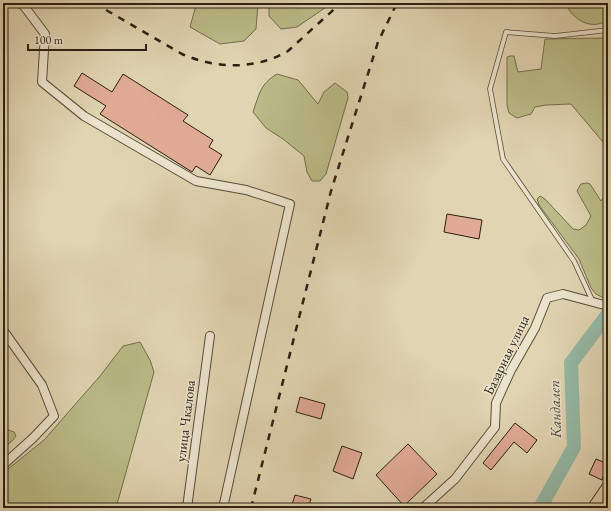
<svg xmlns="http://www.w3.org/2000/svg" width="611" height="511" viewBox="0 0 611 511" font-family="'EB Garamond',serif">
  <rect width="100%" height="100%" fill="#e0d4b1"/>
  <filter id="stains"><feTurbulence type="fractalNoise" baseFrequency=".005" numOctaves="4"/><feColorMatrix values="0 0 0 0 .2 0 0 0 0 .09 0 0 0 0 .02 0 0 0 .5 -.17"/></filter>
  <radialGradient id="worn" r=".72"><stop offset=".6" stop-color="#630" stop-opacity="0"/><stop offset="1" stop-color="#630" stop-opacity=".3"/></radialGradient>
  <!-- green -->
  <path fill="#babb87" stroke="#726e4d" d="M191,3H258L256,29L244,41L220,44L190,27L195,9V7Z
    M269,3H332L297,27L281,29L269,16Z
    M565,3H607L608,4V20C591,31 573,20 565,3Z
    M608,38V148L571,104L546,105L535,107L531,114L517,118L509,113L507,105V57L510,56H514L518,72L541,69L545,39Z
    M277,74L298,80L318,104L324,92L335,83L347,92L348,98L326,174L320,181H312L307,172L304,156L283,139L266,128L253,112C259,95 260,84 277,74Z
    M587,183L590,184L601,201L608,191V300L596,294L591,288L579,259L539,205L537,199L540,196L545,199L573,229L579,230L586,225L591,216L577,191L581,184Z
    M140,342L150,360L154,372L116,508H3V473L44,440L100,376L123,346Z
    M3,428L14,432L16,436L13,440L3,449Z"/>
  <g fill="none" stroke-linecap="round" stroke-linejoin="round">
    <!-- river -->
    <path stroke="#95b9a6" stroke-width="14" d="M540,508L574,447L571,363L608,314"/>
  </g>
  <!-- building -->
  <path fill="#e0aa95" stroke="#2b2013" d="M82,73L112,92L123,74L188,115L183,121L213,140L209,147L222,155L210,175L196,166L192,172L100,114L106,106L74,86Z
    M447,214L482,220L479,239L444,232Z
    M300,397L325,404L321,419L296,412Z
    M515,423L537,440L527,453L514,442L491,470L483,463Z
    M408,444L437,474L404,506L376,475Z
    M342,446L362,453L353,479L333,471Z
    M596,459L608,464L602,480L589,474Z
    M295,495L311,499L308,508H291Z"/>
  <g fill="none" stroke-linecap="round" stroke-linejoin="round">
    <defs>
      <path id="service" d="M593,302L574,261L503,159L490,89L506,32L555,36L608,30"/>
      <path id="minor" d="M20,3L24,6L45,34L42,82L84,116L196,181L246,190L290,204L223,508
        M3,330L42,385L54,416L33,438L3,465
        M187,508L210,336
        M423,508L455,479L495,427L496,403L511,370L535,328L547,298L563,294L608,306"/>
    </defs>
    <!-- service casing -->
    <use href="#service" stroke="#584d3a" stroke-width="5.5"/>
    <!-- minor casing -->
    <use href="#minor" stroke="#584d3a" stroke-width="10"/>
    <!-- service -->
    <use href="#service" stroke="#ebe3cc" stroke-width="4"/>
    <!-- minor -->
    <use href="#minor" stroke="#ebe3cc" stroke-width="8"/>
    <!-- tram -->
    <path stroke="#2b2013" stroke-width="1" d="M586,508L608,476"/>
    <!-- rail -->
    <path stroke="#2b2013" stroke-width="2.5" stroke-dasharray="7 7" stroke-linecap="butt" d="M94,3L182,54C216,69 256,70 288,51L341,3
      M251,508L331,191L378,42L397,3"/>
  </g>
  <g text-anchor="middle" stroke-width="3" stroke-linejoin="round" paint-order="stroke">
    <!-- street labels -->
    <g font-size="14" fill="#2b2013" stroke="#ebe3cc">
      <text transform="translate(506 355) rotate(-64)" y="5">Базарная улица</text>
      <text transform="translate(185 421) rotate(-83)" y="5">улица Чкалова</text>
    </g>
    <!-- water labels -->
    <g font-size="15" font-style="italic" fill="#4b4e3f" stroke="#ebe3cc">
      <text transform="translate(555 409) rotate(-92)" y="5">Кандалеп</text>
    </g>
  </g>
  <!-- margin -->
  <rect width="611" height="511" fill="none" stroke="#e0d4b1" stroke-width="16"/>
  <rect x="4" y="4" width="603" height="503" fill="none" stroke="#2b2013" stroke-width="2"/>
  <rect x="8" y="8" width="595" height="495" fill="none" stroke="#2b2013"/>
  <!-- scale -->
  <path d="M28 44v6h118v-6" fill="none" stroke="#2b2013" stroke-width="2"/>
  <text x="34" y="44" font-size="12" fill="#2b2013" stroke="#ebe3cc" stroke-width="3" paint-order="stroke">100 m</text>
  <rect width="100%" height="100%" filter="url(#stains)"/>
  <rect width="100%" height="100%" fill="url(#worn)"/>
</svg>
